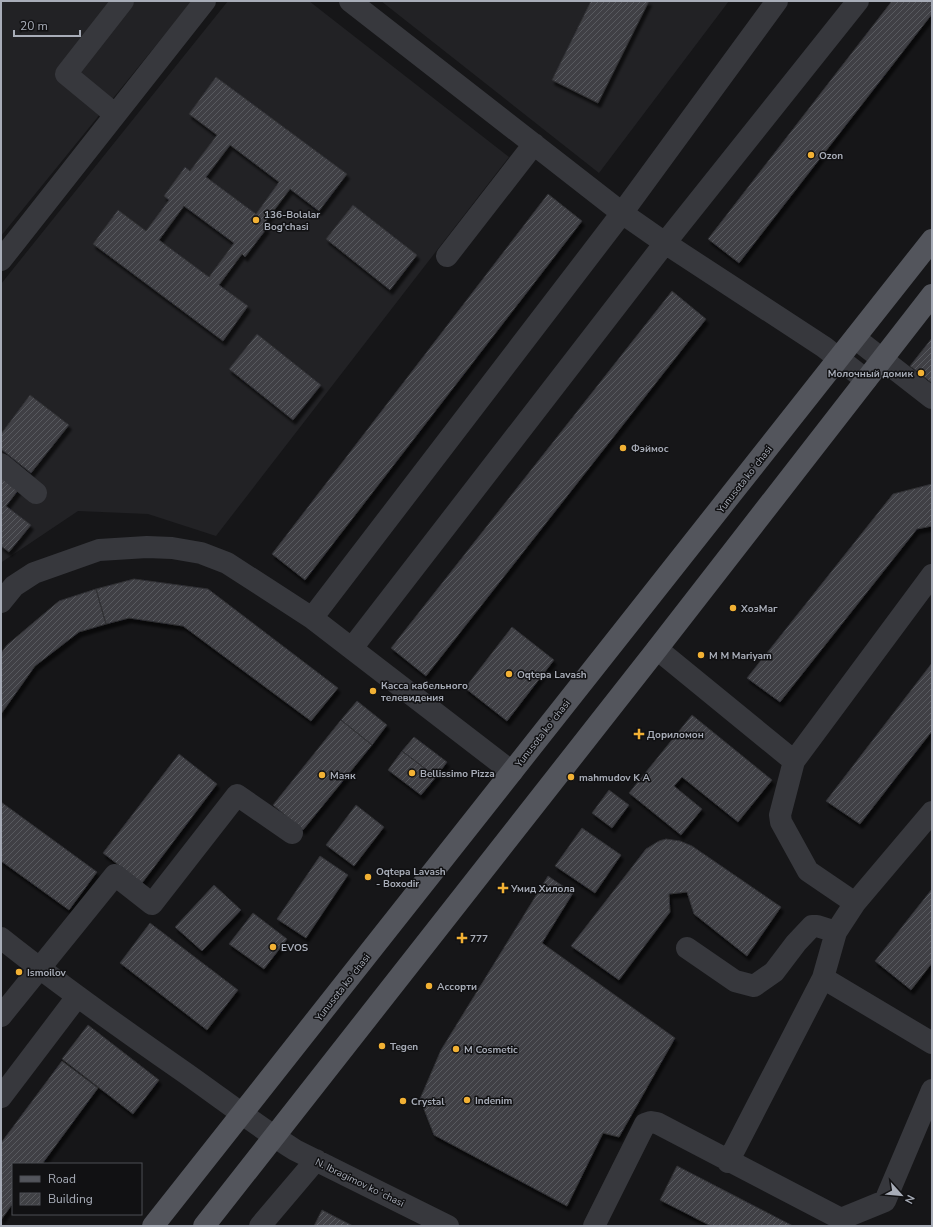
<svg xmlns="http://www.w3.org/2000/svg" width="933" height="1227" viewBox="0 0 933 1227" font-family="'Nunito Sans',sans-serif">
  <defs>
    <pattern id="building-hatch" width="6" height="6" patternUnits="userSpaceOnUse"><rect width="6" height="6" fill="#404145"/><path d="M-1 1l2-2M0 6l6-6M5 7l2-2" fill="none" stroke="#595a5e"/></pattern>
    <filter id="shadow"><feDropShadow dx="2.5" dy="4.5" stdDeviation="1" flood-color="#0009"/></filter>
  </defs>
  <rect width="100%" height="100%" fill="#161618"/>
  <!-- built -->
  <path fill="#222225" d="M1,1H192L1,236Z
    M228,1H309L509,157L216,536L148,514L78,511L2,562L1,561V284Z
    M381,1H729L599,173Z"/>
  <!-- building -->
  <path fill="url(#building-hatch)" stroke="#303034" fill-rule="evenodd" filter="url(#shadow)" d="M591,1H649L598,103L552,80Z
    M892,1H932V14L739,263L708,239Z
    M216,77L347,174L319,211L290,189L263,225L267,228L245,257L242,254L219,285L248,306L223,341L93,244L118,210L146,231L169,200L164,196L185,167L190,171L217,135L189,114ZM230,145L279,182L256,214L206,177ZM184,206L234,243L209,277L159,240Z
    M548,194L582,221L305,580L272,554Z
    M353,205L417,255L390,290L326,239Z
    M672,291L706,319L426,676L391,648Z
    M257,334L321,385L293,420L229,369Z
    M932,338V383L910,366Z
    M30,395L69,425L31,473L1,449V434Z
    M4,477L19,489L6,506L31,525L9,552L1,546V480Z
    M932,484V526L917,529L780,702L747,678L893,494Z
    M134,579L208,589L338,688L311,721L183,626L129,618L106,624L96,589Z
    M96,589L106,624L79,632L35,666L1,714V653L7,645L59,601Z
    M512,627L554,660L507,721L465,688Z
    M932,663V731L860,824L826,801Z
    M357,701L387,725L372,745L341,720Z
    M692,715L772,780L738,822L682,777L674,786L702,809L681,835L629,793Z
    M341,720L372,745L303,830L273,805Z
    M414,737L447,762L436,777L402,751Z
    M402,751L436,777L421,795L388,770Z
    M179,754L217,784L142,883L103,853Z
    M609,790L629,805L612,828L592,813Z
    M1,802L97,872L69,910L1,861Z
    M356,805L384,827L354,866L326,845Z
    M582,828L621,855L595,893L555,866Z
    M666,839L680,841L692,846L781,907L747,956L694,914L687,892L669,894L670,912L619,980L571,946L646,849L659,841Z
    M320,856L348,875L306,938L277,919Z
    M548,876L573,893L542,943L675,1038L619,1137L603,1133L567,1206L434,1135L420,1099L441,1050Z
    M214,885L241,910L202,951L175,927Z
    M932,889V963L911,990L875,961Z
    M253,913L287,939L264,969L229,944Z
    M150,923L238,990L207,1030L120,963Z
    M88,1025L159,1080L133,1114L62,1059Z
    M62,1061L98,1088L42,1164H13V1203L1,1220V1143Z
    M677,1166L793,1226H711L660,1200Z
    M322,1210L353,1226H314Z"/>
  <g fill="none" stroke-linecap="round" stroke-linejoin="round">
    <!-- minor -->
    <path stroke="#37383d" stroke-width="22" d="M350,1L622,213L665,243L824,347L866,380
      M114,115L106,107L66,74L123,1
      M447,256L534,144
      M1,260L205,1
      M855,338L932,398
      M1,464L36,493
      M1,602L14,586L34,573L99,550L147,547L172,548L201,553L227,563L312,618
      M352,648L665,243L858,1
      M657,649L794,761
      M512,772L312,618L622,213L777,1
      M855,903L808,871L781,822L780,815L794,761L932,575
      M1,938C60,985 122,1029 184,1072C221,1098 257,1126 295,1150L448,1226
      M687,948L735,981L754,986L774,972L796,943L812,926H817L836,932
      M823,978L932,1043
      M1,1016L115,875L152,904L237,795L292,833
      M1,1097L77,997
      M728,1162L823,978L836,932L855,903L932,812
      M260,1226L316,1160
      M594,1226L645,1124L651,1122L657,1123L841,1219L885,1201L932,1090"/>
    <!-- major -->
    <path stroke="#53555c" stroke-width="22" d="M153,1226L932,240
      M204,1226L657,649L932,295"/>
  </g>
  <!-- markers -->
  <g fill="#f2b134" stroke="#111113" stroke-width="1.5">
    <circle cx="811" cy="155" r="4"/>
    <circle cx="256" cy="220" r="4"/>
    <circle cx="921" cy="373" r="4"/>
    <circle cx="623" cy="448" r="4"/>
    <circle cx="733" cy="608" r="4"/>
    <circle cx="701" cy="655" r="4"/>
    <circle cx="509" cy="674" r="4"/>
    <circle cx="373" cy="691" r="4"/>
    <path d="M637 728h4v4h4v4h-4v4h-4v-4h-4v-4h4z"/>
    <circle cx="412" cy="773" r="4"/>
    <circle cx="322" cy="775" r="4"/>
    <circle cx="571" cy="777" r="4"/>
    <circle cx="368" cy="877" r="4"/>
    <path d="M501 882h4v4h4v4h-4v4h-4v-4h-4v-4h4z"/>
    <path d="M460 932h4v4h4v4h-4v4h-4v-4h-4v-4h4z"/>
    <circle cx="273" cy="947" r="4"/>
    <circle cx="19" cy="972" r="4"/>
    <circle cx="429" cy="986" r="4"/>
    <circle cx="382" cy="1046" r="4"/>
    <circle cx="456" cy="1049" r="4"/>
    <circle cx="467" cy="1100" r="4"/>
    <circle cx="403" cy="1101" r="4"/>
  </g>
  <g text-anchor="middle" stroke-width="3" stroke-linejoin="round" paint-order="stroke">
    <!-- poi labels -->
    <g font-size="10" font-weight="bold" fill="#a8adb8" stroke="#111113" text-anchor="start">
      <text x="819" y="159">Ozon</text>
      <text x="264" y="218">136-Bolalar<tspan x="264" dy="12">Bog'chasi</tspan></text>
      <text x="913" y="377" text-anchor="end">Молочный домик</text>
      <text x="631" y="452">Фэймос</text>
      <text x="741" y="612">ХозМаг</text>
      <text x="709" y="659">M M Mariyam</text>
      <text x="517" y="678">Oqtepa Lavash</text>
      <text x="381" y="689">Касса кабельного<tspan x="381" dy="12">телевидения</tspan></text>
      <text x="647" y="738">Дориломон</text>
      <text x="420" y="777">Bellissimo Pizza</text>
      <text x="330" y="779">Маяк</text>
      <text x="579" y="781">mahmudov K A</text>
      <text x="376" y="875">Oqtepa Lavash<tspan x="376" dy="12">- Boxodir</tspan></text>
      <text x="511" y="892">Умид Хилола</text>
      <text x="470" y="942">777</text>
      <text x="281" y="951">EVOS</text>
      <text x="27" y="976">Ismoilov</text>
      <text x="437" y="990">Ассорти</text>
      <text x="390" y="1050">Tegen</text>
      <text x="464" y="1053">M Cosmetic</text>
      <text x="475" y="1104">Indenim</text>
      <text x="411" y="1105">Crystal</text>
    </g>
    <!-- street labels -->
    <g font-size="10" fill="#a8adb8" stroke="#111113">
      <text transform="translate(744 479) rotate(-52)" y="4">Yunusota koʻchasi</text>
      <text transform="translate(542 733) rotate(-52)" y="4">Yunusota koʻchasi</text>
      <text transform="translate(342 987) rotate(-52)" y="4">Yunusota koʻchasi</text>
      <text transform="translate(360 1182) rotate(26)" y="4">N. Ibragimov koʻchasi</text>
    </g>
  </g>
  <!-- border -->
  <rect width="933" height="1227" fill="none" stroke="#a8adb8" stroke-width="4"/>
  <!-- legend -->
  <rect x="12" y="1163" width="130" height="52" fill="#111113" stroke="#4d4f55"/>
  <rect x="20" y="1176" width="20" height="6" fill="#53555c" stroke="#4d4f55"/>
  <text x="48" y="1183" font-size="12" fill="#a8adb8">Road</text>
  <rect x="20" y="1193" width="20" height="12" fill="url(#building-hatch)" stroke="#4d4f55"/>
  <text x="48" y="1203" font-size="12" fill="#a8adb8">Building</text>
  <!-- north arrow -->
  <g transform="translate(901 1195) rotate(117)" stroke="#111113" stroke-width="3" paint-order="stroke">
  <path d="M0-3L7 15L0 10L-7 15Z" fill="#a8adb8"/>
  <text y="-6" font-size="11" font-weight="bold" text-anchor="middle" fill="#a8adb8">N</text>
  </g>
  <!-- scale -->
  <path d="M14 30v6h66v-6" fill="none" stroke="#a8adb8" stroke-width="2"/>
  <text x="20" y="30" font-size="12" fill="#a8adb8" stroke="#111113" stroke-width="3" paint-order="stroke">20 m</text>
</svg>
